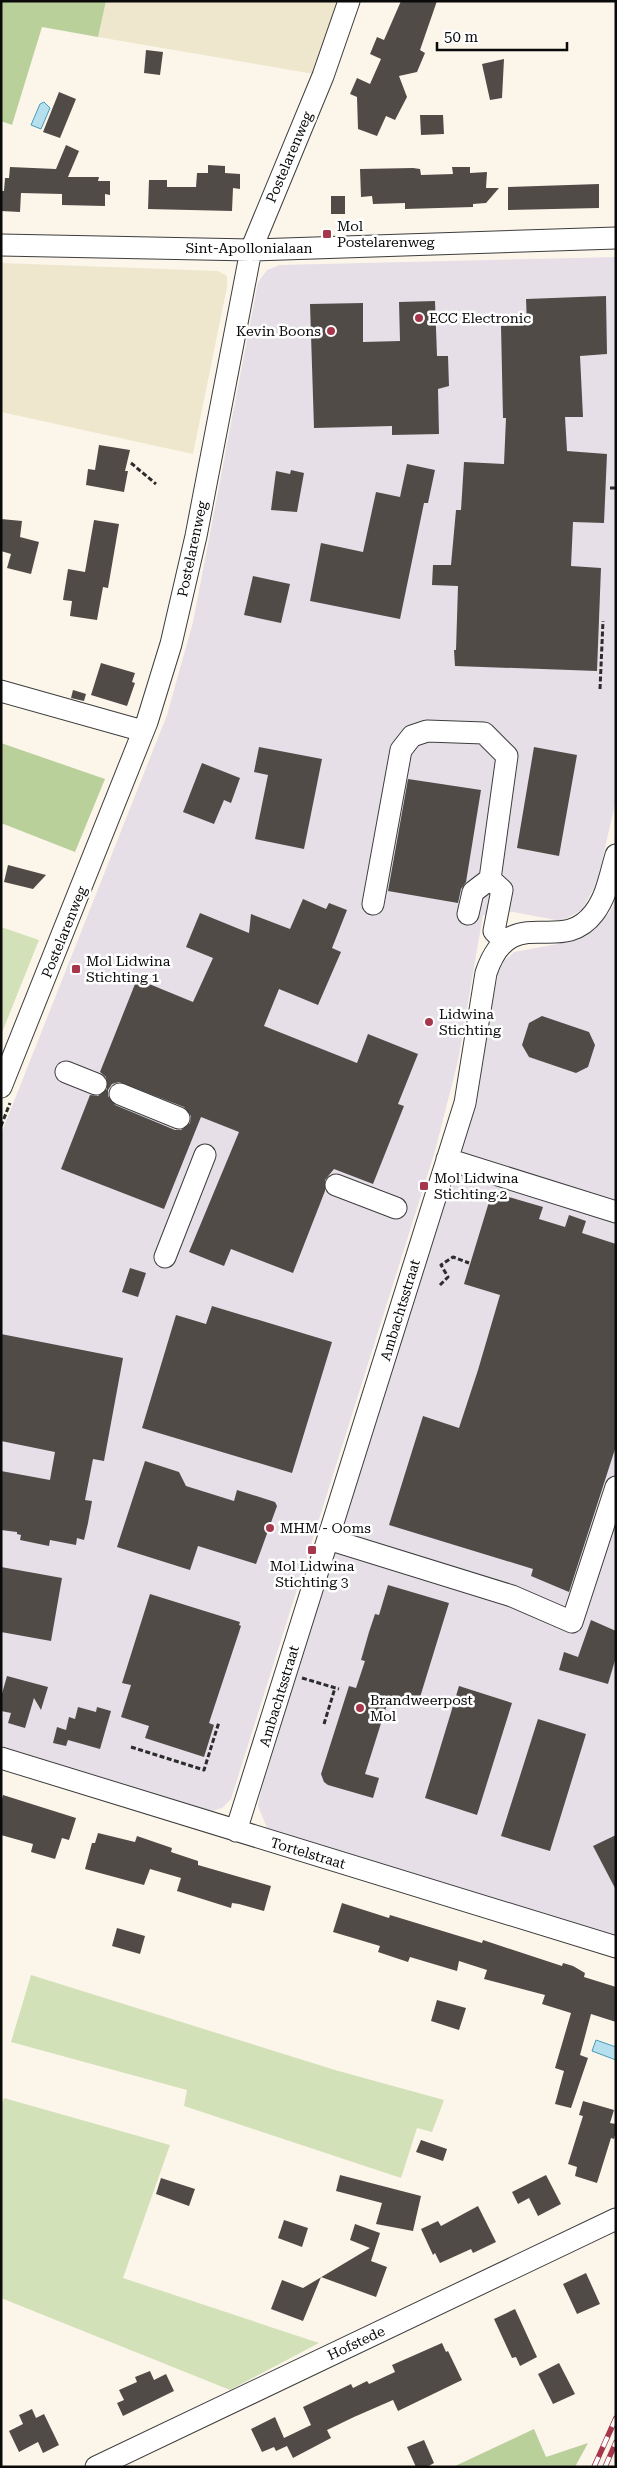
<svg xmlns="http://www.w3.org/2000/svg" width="617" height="2468" viewBox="0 0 617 2468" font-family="'Roboto Serif',serif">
  <rect width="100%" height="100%" fill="#fcf6ea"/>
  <!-- industrial -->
  <path fill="#e6dfe8" d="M616,257V800L597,882L582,910L561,921L513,912L483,915L458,1061L435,1151L231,1799L222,1808L212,1811L1,1746V1134L167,715L193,622L258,282L267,270L280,265Z
    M616,900V1936L267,1828L258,1806L261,1791L473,1105L498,974L503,962L514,952L574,941L590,932L609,913Z"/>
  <!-- farmland -->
  <path fill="#eee7ce" d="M106,1H337L314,74L98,37Z
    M1,263L218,271L227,276V287L193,454L1,412Z"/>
  <!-- green -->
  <path fill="#d3e1b9" d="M1,927L39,940L1,1035Z
    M31,1975L335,2070L444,2100L432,2132L417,2128L401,2178L184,2106L187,2090L11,2042Z
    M4,2098L170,2145L123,2278L319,2343L230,2390L1,2298V2106Z"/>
  <!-- forest -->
  <path fill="#bad09b" d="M1,1H106L98,37L42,27L12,125L1,121Z
    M1,743L105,779L75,852L1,823Z
    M534,2429L546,2457L588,2443L575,2467H453Z"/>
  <!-- water -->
  <path fill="#b6e0ed" stroke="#479bb9" d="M44,102L50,108L41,129L31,125L40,104Z
    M596,2040L616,2047V2060L592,2051Z"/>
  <!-- building -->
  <path fill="#514b48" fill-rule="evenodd" d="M401,1H437L420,50L425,53L417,72L399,76L407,97L395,120L386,116L377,136L358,129L357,97L350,94L357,78L370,84L381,59L370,54L377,37L384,40Z
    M146,50L163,52L160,75L144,73Z
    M504,59L502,98L490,100L482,64Z
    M59,92L76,99L60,138L43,132Z
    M420,115H443L444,134L421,135Z
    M66,145L79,151L68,177H99L98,181H110V195L105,194V206L62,205V194L21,193L20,212L1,211L2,191H4L5,178H9L10,167L56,169Z
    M208,165L225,166V173L240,174V189L233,188L232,211L148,209L149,180H167V187H196L197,173H208Z
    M452,167H470V173L487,172L486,188H499L486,203L473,204V207L405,209V203L373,204L372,196L361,197L360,169L413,168L420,169L421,175L453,174Z
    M599,184V208L508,210V187Z
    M331,196H345V214H331Z
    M606,296L607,354L580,356L583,417H565L567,451L607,454L604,523L573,522L571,566L601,568L597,671L455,666L454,650H456L458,586L432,585L433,565H451L456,510H461L464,462L504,464L506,418H503L501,326L527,325L526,299Z
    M435,301L437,356H448L449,386L438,389L439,434L392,435V426L314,428L310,304L363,303V342L400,341L399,302Z
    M99,445L130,450L125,471H128L124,492L86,485L88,469L95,470Z
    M407,464L435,470L428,503H424L400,619L310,601L321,543L363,552L376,492L400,497Z
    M291,470L304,473L297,512L271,510L276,471L290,474Z
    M1,519L22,521L20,537L39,542L31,574L7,568L11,554L1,551Z
    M94,520L119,524L108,588L103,587L97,620L70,616L72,601L63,600L68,569L85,572Z
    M253,576L290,584L281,623L244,615Z
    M101,663L135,673L132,682L135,683L127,706L91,695Z
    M73,690L86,694L84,701L71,698Z
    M259,747L322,759L304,849L255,839L268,775L254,772Z
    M534,747L577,755L559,856L517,848Z
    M202,763L240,778L231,803L224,800L214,824L183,812Z
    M408,779L481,790L466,882L461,889L458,903L388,891Z
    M8,865L46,875L33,889L4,882Z
    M303,899L326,909L329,903L347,910L332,948L341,952L318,1005L279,989L264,1026L357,1063L368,1034L418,1054L398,1104L404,1106L373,1184L334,1169L325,1180V1191L293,1273L231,1249L224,1266L189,1252L239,1132L201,1117L164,1209L61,1169L90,1095L98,1096L107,1089L106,1077L100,1072L137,979L193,1002L213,958L186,947L200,913L249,933L251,914L290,929ZM119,1082L184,1107L191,1116L190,1123L181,1130H175L115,1105L108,1096V1090L112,1084Z
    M542,1016L589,1032L595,1045L588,1067L576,1073L529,1057L522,1045L529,1023Z
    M492,1192L543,1207L539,1219L565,1227L569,1215L586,1221L582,1233L616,1244V1446L569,1592L531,1576L533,1569L389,1525L423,1416L459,1428L478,1370L500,1295L464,1284Z
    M130,1268L146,1273L138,1297L122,1292Z
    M212,1306L332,1342L292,1473L142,1428L176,1315L206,1324Z
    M1,1334L123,1358L104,1461L93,1459L85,1500L92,1501L88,1523L84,1540L77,1538L76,1545L50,1540L49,1546L20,1540L21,1535L17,1534V1532L1,1530V1471L50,1480L55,1452L1,1441Z
    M145,1461L179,1472L186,1486L234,1501L237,1490L275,1502L277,1506L256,1564L198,1546L190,1570L117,1547Z
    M1,1567L62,1578L51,1641L1,1632Z
    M388,1585L449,1603L417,1707L389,1698L365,1774L379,1778L373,1798L328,1785L324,1782L321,1774L349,1686L356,1688L365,1661L361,1660L369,1632L375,1614L379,1615Z
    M150,1594L240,1622L239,1625L241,1626L209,1723L214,1725L204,1757L145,1738L149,1726L121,1717L131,1685L122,1683Z
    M591,1620L616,1631V1657L608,1684L559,1670L564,1652L578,1657Z
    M7,1676L48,1687L41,1710L34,1698L25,1728L8,1723L11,1713L1,1711V1697Z
    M459,1686L512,1703L477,1815L425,1798Z
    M78,1707L96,1712L97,1707L111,1711L100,1749L68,1740L66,1746L53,1743L57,1727L66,1730L69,1717L75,1719Z
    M538,1719L586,1734L550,1851L501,1836Z
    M3,1795L76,1818L69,1840L62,1838L55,1859L31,1852L33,1844L1,1835V1803Z
    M98,1833L135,1842L137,1836L172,1848L171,1852L198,1861V1865L271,1886L264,1911L239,1904L232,1903L231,1908L177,1891L181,1878L150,1869L144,1885L85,1869L92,1843H95Z
    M616,1835V1890L593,1846Z
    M342,1903L389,1918L390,1915L482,1943L483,1940L562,1966L563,1963L573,1966L585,1973L584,1977L616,1987V2022L591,2014L580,2055L588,2058L571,2108L555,2104L564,2071L555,2068L571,2013L542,2004L545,1995L484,1979L487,1970L459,1961L457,1971L410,1957L408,1962L378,1952L380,1946L333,1932Z
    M117,1928L145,1936L140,1954L112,1946Z
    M437,2000L466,2008L459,2030L431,2021Z
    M583,2101L614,2110L610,2123L616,2124V2132L614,2139L611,2138L597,2183L575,2176L577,2167L568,2164L583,2116L579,2115Z
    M421,2140L447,2149L443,2161L416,2152Z
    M340,2175L421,2196L413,2231L376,2224L382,2203L336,2191Z
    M546,2175L561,2204L538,2216L529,2198L518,2204L512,2192Z
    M161,2178L195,2189L189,2206L156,2194Z
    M478,2206L496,2242L473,2253L471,2249L440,2263L435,2253L433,2255L421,2229L438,2221L441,2226Z
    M284,2220L308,2228L302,2247L278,2238Z
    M355,2224L380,2233L371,2261L387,2267L376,2297L321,2277L303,2321L271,2309L282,2280L303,2288L370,2248L350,2240Z
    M586,2273L600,2304L577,2314L563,2284Z
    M515,2309L537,2357L520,2366L516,2357L512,2358L494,2319Z
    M442,2343L446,2352L448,2351L462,2380L398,2411L393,2400L354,2417L327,2430L331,2438L293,2458L287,2446L276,2451L274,2447L262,2452L251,2429L275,2417L284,2438L311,2425L303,2407L351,2384L353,2388L367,2381L369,2384L395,2372L392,2365Z
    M559,2363L575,2394L553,2404L538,2374Z
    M150,2371L154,2380L166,2374L174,2391L123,2416L117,2403L124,2400L119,2390L137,2382L135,2377Z
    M32,2409L36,2418L44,2414L59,2445L43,2453L38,2442L19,2452L9,2431L23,2424L19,2415Z
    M424,2440L434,2463L427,2467H416L407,2447Z"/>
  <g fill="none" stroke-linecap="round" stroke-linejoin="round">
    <defs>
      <path id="minor" d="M1,245L251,250L616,238
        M1,691L143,731
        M490,879L502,890L494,931L504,941
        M373,904L401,750L412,736L427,731L484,733L507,756L490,879L473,892L468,914
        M66,1072L96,1084
        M1,1087L147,722L171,644L196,536L251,250L323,76L349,1
        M120,1094L179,1118
        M447,1159L616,1212
        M336,1185L396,1208
        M165,1257L205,1155
        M328,1539L512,1596L572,1622L616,1487
        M1,1758L616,1947
        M236,1831L465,1103L486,973C511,899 560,958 594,913C607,896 610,875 616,855
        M96,2467L616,2219"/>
    </defs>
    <!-- minor casing -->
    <use href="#minor" stroke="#3d3d3d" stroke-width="23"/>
    <!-- path -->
    <path stroke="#2c2c2c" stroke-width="3" stroke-dasharray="5 2.5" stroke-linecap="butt" d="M131,463L156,484
      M610,488H616
      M600,689L603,621
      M1,1126L10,1103
      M440,1285L448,1277L441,1265L453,1257L469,1263
      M302,1678L339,1689
      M324,1724L335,1688
      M131,1747L204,1770L219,1722"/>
    <!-- minor -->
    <use href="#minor" stroke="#fff" stroke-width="21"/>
    <defs>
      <path id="rail" d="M594,2467L616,2418
        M605,2467L616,2442"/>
    </defs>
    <!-- rail casing -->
    <use href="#rail" stroke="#a6364b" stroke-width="5.5"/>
    <!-- rail -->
    <use href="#rail" stroke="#fff" stroke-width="4" stroke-dasharray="11" stroke-linecap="butt"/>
  </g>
  <!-- markers -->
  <g fill="#a6364b" stroke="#fff" stroke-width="2">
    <rect x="322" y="229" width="10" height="10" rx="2.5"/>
    <circle cx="419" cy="318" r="5"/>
    <circle cx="331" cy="331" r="5"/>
    <rect x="71" y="964" width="10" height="10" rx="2.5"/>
    <circle cx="429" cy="1022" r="5"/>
    <rect x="419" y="1181" width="10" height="10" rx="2.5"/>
    <circle cx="270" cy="1528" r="5"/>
    <rect x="307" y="1545" width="10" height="10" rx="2.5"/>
    <circle cx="360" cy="1708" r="5"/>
  </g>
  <g text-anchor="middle" stroke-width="5" stroke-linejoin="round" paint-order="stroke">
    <!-- street labels -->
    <g font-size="14" fill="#0a0a0a" stroke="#fff">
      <text transform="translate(289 157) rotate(-67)" y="5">Postelarenweg</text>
      <text x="249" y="253">Sint-Apollonialaan</text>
      <text transform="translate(192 549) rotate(-78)" y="5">Postelarenweg</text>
      <text transform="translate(64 932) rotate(-68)" y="5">Postelarenweg</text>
      <text transform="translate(400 1310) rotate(-73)" y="5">Ambachtsstraat</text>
      <text transform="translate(279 1696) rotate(-73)" y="5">Ambachtsstraat</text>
      <text transform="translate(308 1853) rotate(17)" y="5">Tortelstraat</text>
      <text transform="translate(356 2343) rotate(-25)" y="5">Hofstede</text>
    </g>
    <!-- poi labels -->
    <g font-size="14" fill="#0a0a0a" stroke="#fff" text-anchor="start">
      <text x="337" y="231">Mol<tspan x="337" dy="16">Postelarenweg</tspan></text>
      <text x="429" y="323">ECC Electronic</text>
      <text x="321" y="336" text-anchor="end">Kevin Boons</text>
      <text x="86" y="966">Mol Lidwina<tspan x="86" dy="16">Stichting 1</tspan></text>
      <text x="439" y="1019">Lidwina<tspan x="439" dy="16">Stichting</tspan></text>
      <text x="434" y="1183">Mol Lidwina<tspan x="434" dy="16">Stichting 2</tspan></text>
      <text x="280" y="1533">MHM - Ooms</text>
      <text x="312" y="1571" text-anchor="middle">Mol Lidwina<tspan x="312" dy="16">Stichting 3</tspan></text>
      <text x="370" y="1705">Brandweerpost<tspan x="370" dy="16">Mol</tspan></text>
    </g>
  </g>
  <!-- border -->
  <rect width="617" height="2468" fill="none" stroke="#0a0a0a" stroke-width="5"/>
  <!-- scale -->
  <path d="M437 42v8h130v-8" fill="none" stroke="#0a0a0a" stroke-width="2.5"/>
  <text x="444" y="42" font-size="15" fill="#0a0a0a" stroke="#ffffff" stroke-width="4" paint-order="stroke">50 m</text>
</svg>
